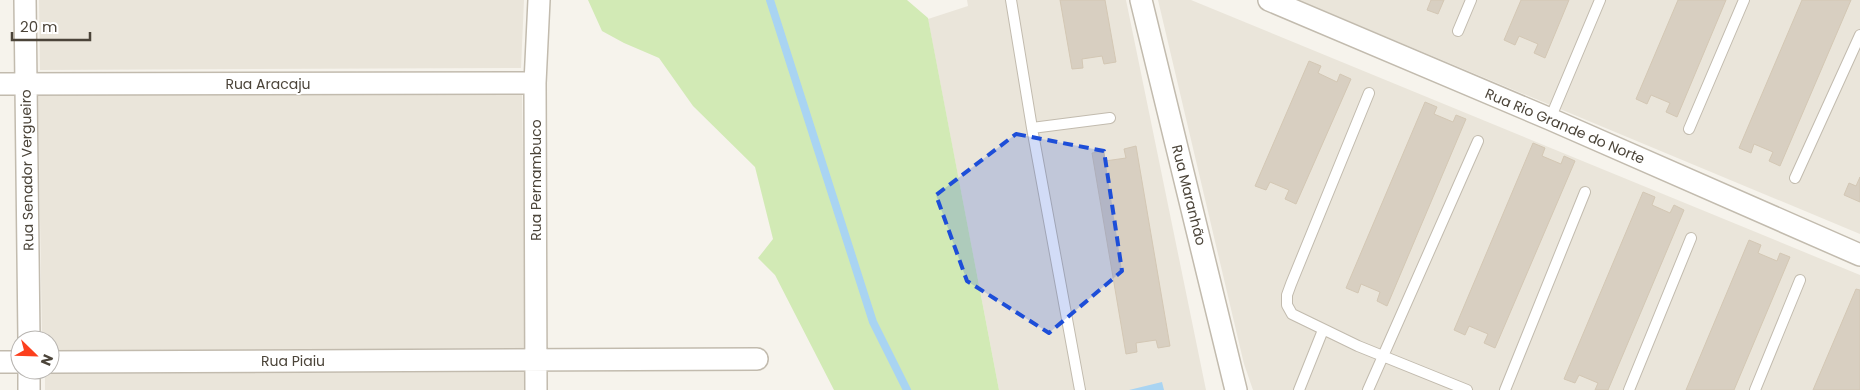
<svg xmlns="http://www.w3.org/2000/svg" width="1860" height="390" viewBox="0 0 1860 390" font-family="Poppins,sans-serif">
  <rect width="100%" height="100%" fill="#f6f3ec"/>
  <!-- residential -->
  <path fill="#eae5da" d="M39,0H524L521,68L40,70Z
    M967,0H1126L1206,390H999L928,19L968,6Z
    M1158,0H1191L1860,275V390H1253L1244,364Z
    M1298,0H1860V234Z
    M38,95H522L526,348L50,352V340H42Z
    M524,372V390H45V374Z"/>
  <!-- green -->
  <path fill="#d2eab5" d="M588,0H907L928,18L999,390H834L775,275L758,258L773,239L755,167L693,106L659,58L624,43L602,31Z"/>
  <!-- water -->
  <path fill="#a9d4f2" d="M1162,382L1164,390H1129Z"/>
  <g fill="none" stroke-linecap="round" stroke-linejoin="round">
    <!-- stream -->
    <path stroke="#a9d4f2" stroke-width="8" d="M770,0L873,322L907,390"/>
  </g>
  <!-- building -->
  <path fill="#d8cfc1" stroke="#d3c7b4" d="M1060,0H1105L1116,62L1104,64L1102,56L1082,59L1083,68L1072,69Z
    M1431,0H1444L1438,14L1427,10Z
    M1521,0H1569L1545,58L1534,53L1538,44L1519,36L1515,45L1504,40Z
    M1678,0H1726L1677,117L1666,112L1670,103L1651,95L1647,104L1636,99Z
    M1802,0H1851L1780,166L1769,161L1773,152L1754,144L1751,153L1739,148Z
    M1309,61L1321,66L1318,73L1337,82L1340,74L1351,79L1296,204L1285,199L1289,190L1270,182L1266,190L1255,186Z
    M1425,102L1437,107L1434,114L1453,122L1456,115L1466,119L1387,306L1377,301L1380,292L1361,284L1358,293L1346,288Z
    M1533,143L1545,148L1542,156L1561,164L1564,156L1575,161L1495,348L1484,343L1488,334L1469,326L1465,335L1454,330Z
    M1136,146L1170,346L1158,348L1156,340L1136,343L1137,352L1126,354L1092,153L1104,151L1105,161L1126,158L1124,149Z
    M1860,177V202L1844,195L1849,183L1856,186Z
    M1643,192L1655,197L1652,205L1670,213L1674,205L1684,210L1608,390H1595L1598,383L1579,375L1575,383L1564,379Z
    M1749,240L1761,245L1758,253L1777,261L1780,253L1790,257L1734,390H1686Z
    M1856,289L1860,290V390H1813Z"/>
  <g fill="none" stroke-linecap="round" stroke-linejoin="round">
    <defs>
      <path id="service" d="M1011,0L1032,128L1080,390
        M1458,31L1471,0
        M1369,93L1291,284L1287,295V305L1292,314L1358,346L1467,390
        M1550,119L1600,0
        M1032,128L1110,118
        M1689,129L1744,0
        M1795,178L1860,35
        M1299,390L1323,330
        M1368,390L1478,141
        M1505,390L1585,192
        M1629,390L1691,238
        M1755,390L1800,280"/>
      <path id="minor" d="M25,0L29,340
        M1141,0L1236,390
        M1269,0L1550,119L1860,255
        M0,84L535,83
        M0,362H20
        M50,362L757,359
        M29,390V370
        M536,390L535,83L539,0"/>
    </defs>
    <!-- service casing -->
    <use href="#service" stroke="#c2bbae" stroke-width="12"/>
    <!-- minor casing -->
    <use href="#minor" stroke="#c2bbae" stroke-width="24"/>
    <!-- service -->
    <use href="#service" stroke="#fff" stroke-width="10"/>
    <!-- minor -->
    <use href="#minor" stroke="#fff" stroke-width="21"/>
  </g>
  <!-- marked area -->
  <path fill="#1d4ed8" fill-opacity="0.2" stroke="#1d4ed8" stroke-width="4" stroke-dasharray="10 6" stroke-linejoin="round" d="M1016,134L1104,151L1122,271L1049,333L967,281L936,195Z"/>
  <g text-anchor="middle" stroke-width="4" stroke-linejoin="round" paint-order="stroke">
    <!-- street labels -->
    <g font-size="14" fill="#4b4439" stroke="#fff">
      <text x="268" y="89">Rua Aracaju</text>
      <text transform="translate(1565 126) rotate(23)" y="5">Rua Rio Grande do Norte</text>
      <text transform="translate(27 170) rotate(-91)" y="5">Rua Senador Vergueiro</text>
      <text transform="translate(536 180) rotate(-90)" y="5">Rua Pernambuco</text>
      <text transform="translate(1189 195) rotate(76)" y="5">Rua Maranhão</text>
      <text x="293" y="366">Rua Piaiu</text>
    </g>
  </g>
  <!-- north arrow -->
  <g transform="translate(35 355) rotate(113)"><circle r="24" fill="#ffffff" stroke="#b7b4b0"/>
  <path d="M0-4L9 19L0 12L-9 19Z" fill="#fc3f1d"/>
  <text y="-8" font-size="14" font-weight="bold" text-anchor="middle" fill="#4b4439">N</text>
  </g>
  <!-- scale -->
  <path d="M12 32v8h78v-8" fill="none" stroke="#4b4439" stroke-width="2.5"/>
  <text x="20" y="32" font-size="15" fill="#4b4439" stroke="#ffffff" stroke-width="4" paint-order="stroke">20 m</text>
</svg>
